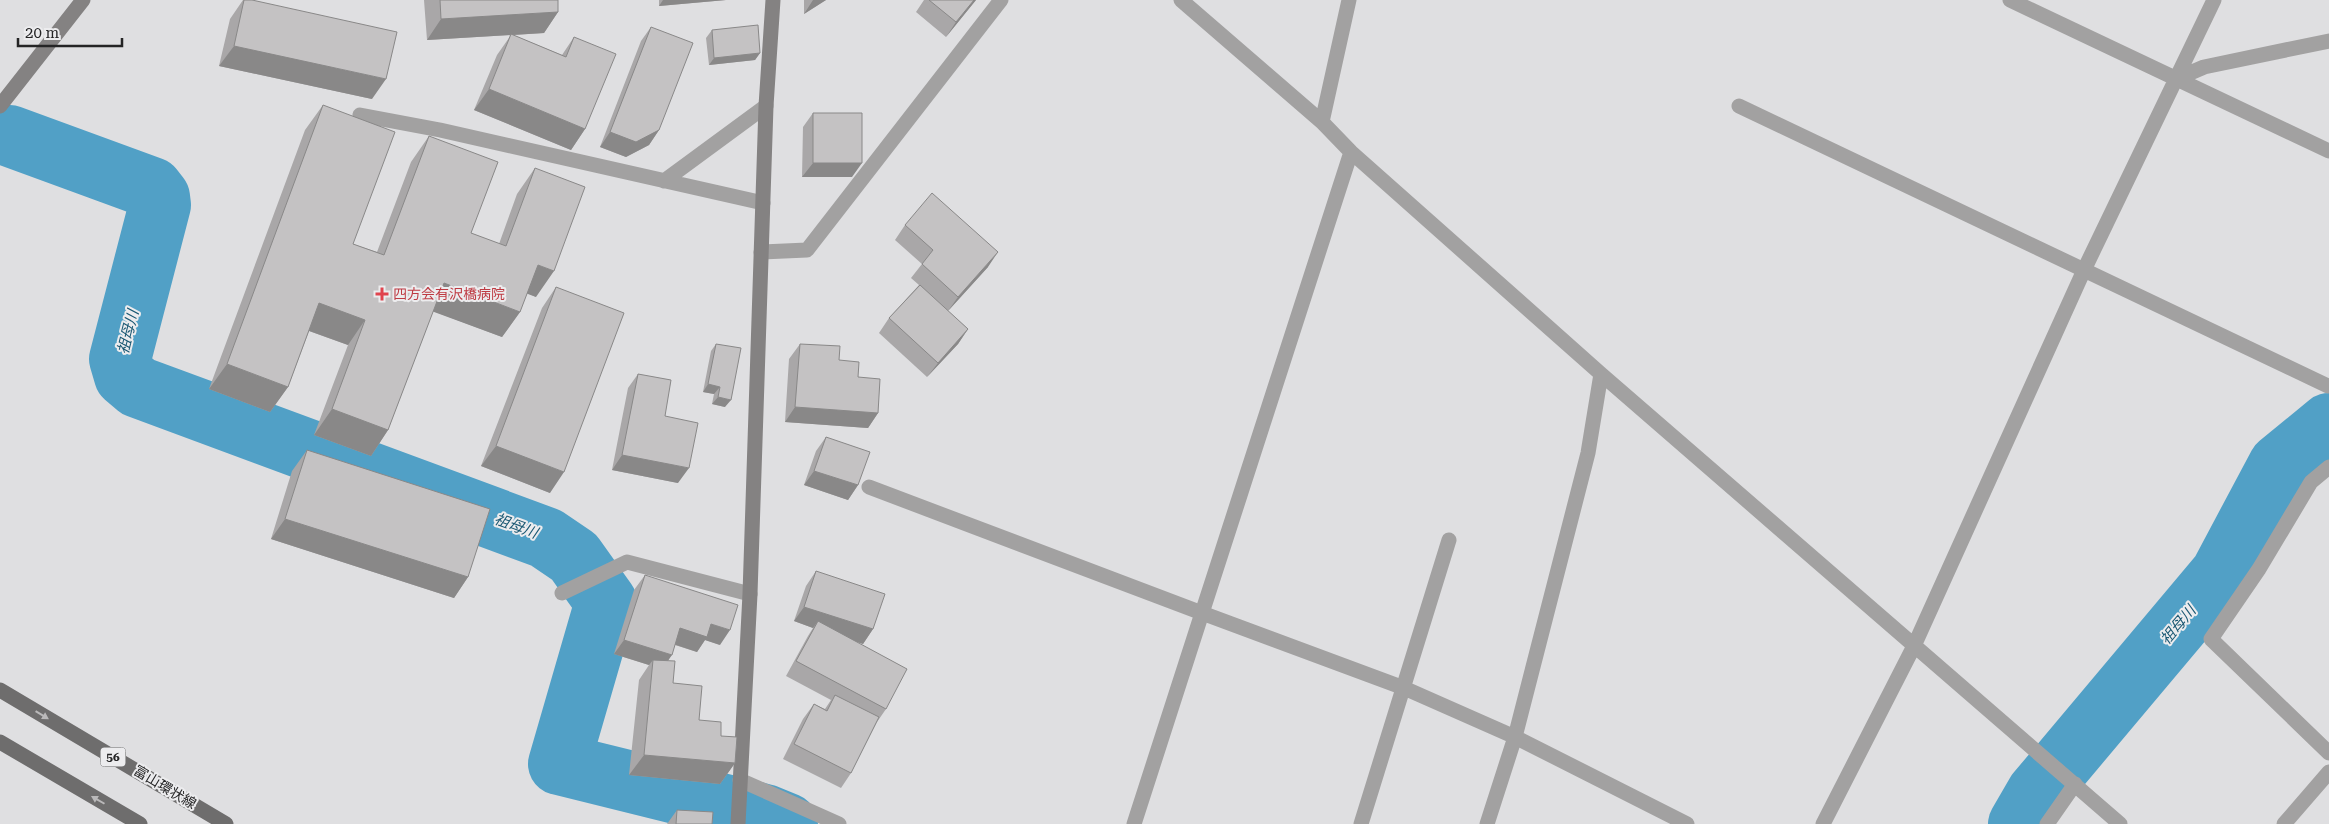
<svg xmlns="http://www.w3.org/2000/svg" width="2329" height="824" viewBox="0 0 2329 824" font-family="'Roboto Serif','Noto Sans JP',serif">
  <rect width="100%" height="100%" fill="#dfdfe1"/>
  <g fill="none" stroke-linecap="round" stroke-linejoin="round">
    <!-- river -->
    <path stroke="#51a0c6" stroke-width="62" d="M10,136L152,188L159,197L160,205L120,359L125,376L138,387L546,538L574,557L606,602L559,764L765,815L787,824
      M2019,824L2037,793L2221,574L2279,465L2329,424"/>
    <!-- lane -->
    <path stroke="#a2a1a1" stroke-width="15" d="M360,115L440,130L763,203
      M664,181L766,106
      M562,593L627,562L750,594"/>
    <!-- street -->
    <path stroke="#a2a1a1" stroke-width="15" d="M1181,0L1322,122L1351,152L1601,374L2120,824
      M2010,0L2329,151
      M2176,79L2204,67L2329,41
      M1739,106L2328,386
      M1322,122L1349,0
      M1351,152L1202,613L1404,688L1515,737L1687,824
      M761,252L807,250L1001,0
      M2329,467L2311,482L2259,569L2211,639L2329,753
      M869,487L1202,613L1134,824
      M740,780L839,824
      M1361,824L1449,540
      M1487,824L1515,737L1588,453L1601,374
      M1823,824L1914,646L2084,270L2214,0
      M2047,824L2075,784
      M2284,824L2329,772"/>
    <!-- secondary -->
    <path stroke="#848282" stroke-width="15" d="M0,106L83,0
      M738,824L750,594L766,106L773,0"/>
    <!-- primary -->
    <path stroke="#6e6d6d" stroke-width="15" d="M0,690L226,824
      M0,742L140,824"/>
  </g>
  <!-- wall -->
  <path fill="#a9a7a8" d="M243,0H252L372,99L219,66L230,19Z
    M424,0H558V12L544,33L513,35L562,55L574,37L585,129L571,150L474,110L497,55L511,35L427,40Z
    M659,0H726L659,6Z
    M804,0H826L804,14Z
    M924,0H976L946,37L916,12Z
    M651,27L659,130L649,145L626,157L600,147L641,41Z
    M712,30L760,53L755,60L709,65L706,38Z
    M323,105L353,244L377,252L411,162L429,136L471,233L499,244L517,194L535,168L536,297L527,293L520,312L502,337L433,311L388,430L371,456L314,435L348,345L309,331L288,387L270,412L209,389L305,130Z
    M813,113L852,177H802L803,127Z
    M905,225L988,267L948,311L968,329L958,344L927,377L879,333L889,318L919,285L911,278L922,264L895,240Z
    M556,287L550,493L481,466L542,308Z
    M716,344L725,407L712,404L714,394L703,392L711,351Z
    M800,344L839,360L858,377L878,413L868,428L785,422L789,359Z
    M638,374L665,416L678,483L612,470L628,388Z
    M826,437L858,485L848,500L804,485L816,451Z
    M307,450L468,577L454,598L271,539L292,471Z
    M816,571L873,629L863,644L858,642L886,709L877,722L851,773L841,788L783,759L803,719L814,704L825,709L831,700L786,676L808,636L813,628L794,621L806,586Z
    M645,575L720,645L705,640L697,652L675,645L668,661L673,683L699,720L721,736L735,763L720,784L629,775L639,680L649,665L614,654L634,590Z
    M677,810L712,824H667Z"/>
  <!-- shaded-wall -->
  <path fill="#898888" d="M663,0H726L659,6Z
    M813,0H826L804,14Z
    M974,0H976L946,37L956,22Z
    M558,12L544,33L427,40L441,19Z
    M234,46L386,79L372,99L219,66Z
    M760,53L755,60L709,65L714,58Z
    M489,89L585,129L571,150L474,110Z
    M659,130L649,145L626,157L600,147L610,132Z
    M813,163H862L852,177H802Z
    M998,252L988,267L948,311L958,297Z
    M538,265L554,271L536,297L520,291Z
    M444,283L520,312L502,337L426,309Z
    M319,303L365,320L348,345L301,328Z
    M968,329L958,344L927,377L938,363Z
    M227,364L288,387L270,412L209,389Z
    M708,384L720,387L714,394L703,392Z
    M718,397L731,400L725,407L712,404Z
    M795,407L878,413L868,428L785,422Z
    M332,409L388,430L371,456L314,435Z
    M496,446L564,472L550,493L481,466Z
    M622,455L689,468L678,483L612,470Z
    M814,471L858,485L848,500L804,485Z
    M285,519L468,577L454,598L271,539Z
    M804,607L873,629L863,644L814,628L818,621L813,628L794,621Z
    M711,624L730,630L720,645L705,640L697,652L670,643L680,628Z
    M624,640L672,655L662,669L653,660L649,665L614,654Z
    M644,755L735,763L720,784L629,775Z"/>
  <!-- building -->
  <path fill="#c4c2c3" stroke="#898888" d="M244,0H252L397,32L386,79L234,46Z
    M440,0H558V12L441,19Z
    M929,0H974L956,22Z
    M758,25L760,53L714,58L712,30Z
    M651,27L693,43L659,130L636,142L610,132Z
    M511,34L566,57L574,37L616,54L585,129L489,89Z
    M323,105L395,132L353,244L384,255L429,136L498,162L471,233L506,246L535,168L585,187L554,271L538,265L520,312L444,283L388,430L332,409L365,320L319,303L288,387L227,364Z
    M813,113H862V163H813Z
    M932,193L998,252L958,297L922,264L933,250L905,225Z
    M920,285L968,329L938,363L889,318Z
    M556,287L624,313L564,472L496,446Z
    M716,344L741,348L731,400L718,397L720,387L708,384Z
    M800,344L840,346L839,360L859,362L858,377L880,379L878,413L795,407Z
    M638,374L671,380L665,416L698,423L689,468L622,455Z
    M826,437L870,452L858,485L814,471Z
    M307,450L490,509L468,577L285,519Z
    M816,571L885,594L873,629L804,607Z
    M645,575L738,605L730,630L711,624L707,637L680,628L672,655L624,640Z
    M818,621L907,669L886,709L796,661Z
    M653,660L675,661L673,683L702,686L699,720L721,722V736L737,737L735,763L644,755Z
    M835,695L879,717L851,773L794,744L814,704L827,711Z
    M677,810L713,812L712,824H676Z"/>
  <!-- one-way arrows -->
  <defs><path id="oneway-solid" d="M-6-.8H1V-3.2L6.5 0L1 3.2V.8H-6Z" transform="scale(1.25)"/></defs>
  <g fill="#bab9ba">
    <use href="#oneway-solid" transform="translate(42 715) rotate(31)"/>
    <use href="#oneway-solid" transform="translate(98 800) rotate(-150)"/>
  </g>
  <!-- markers -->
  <path fill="#e0444e" stroke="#ececee" stroke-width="2" d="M379.5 286.5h5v5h5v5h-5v5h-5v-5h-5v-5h5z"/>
  <g text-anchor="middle" stroke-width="4" stroke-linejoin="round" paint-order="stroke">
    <!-- shield labels -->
    <rect fill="#ececee" stroke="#606061" stroke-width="1" x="100.5" y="747.5" width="25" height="19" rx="4"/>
    <g font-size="12" font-weight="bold" fill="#242425">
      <text x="113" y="761">56</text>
    </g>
    <!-- health labels -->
    <g font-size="14" fill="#be3a42" stroke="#ececee" text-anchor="start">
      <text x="393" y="299">四方会有沢橋病院</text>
    </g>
    <!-- street labels -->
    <g font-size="14" fill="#242425" stroke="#ececee">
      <text transform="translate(165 787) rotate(31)" y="5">富山環状線</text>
    </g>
    <!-- water labels -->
    <g font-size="15" font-style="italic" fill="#1a5873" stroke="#ececee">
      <text transform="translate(128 332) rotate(-76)" y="5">祖母川</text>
      <text transform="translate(516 526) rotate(20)" y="5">祖母川</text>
      <text transform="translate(2178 625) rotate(-50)" y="5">祖母川</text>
    </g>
  </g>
  <!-- scale -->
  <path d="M18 38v8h104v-8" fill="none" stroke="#242425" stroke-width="2.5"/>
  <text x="25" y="38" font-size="15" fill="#242425" stroke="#ececee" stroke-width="4" paint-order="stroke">20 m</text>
</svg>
